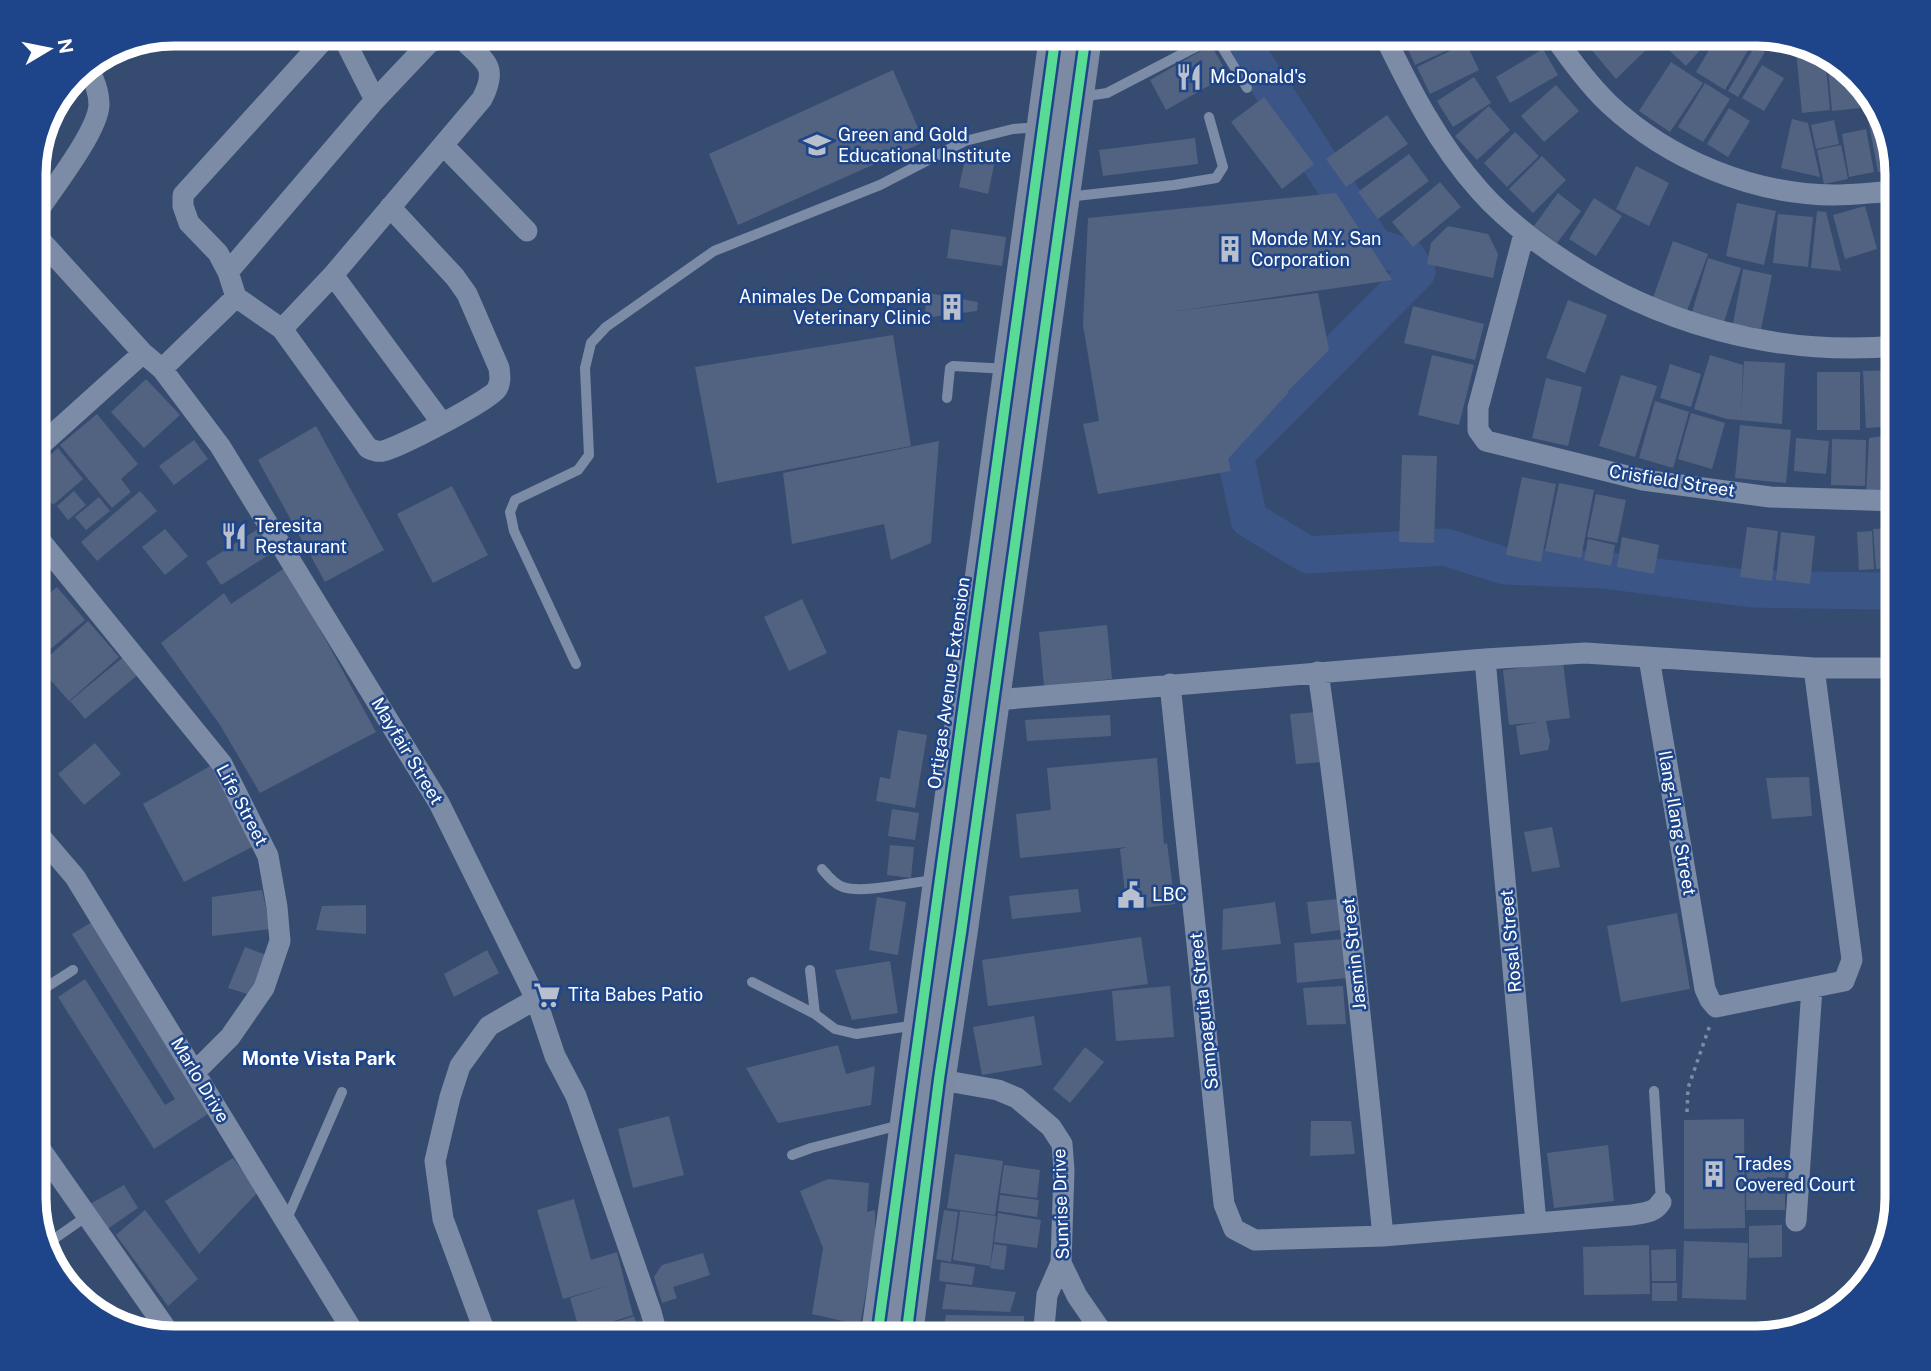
<svg xmlns="http://www.w3.org/2000/svg" width="1931" height="1371" viewBox="0 0 1931 1371" font-family="'Public Sans',sans-serif">
  <rect width="100%" height="100%" fill="#364b70"/>
  <g fill="none" stroke-linecap="round" stroke-linejoin="round">
    <!-- river -->
    <path stroke="#3b5686" stroke-width="37" d="M1231,33L1249,54L1375,247L1407,257L1417,272L1235,455L1249,519L1308,555L1445,547L1505,566L1602,570L1753,589L1881,591L1898,588"/>
  </g>
  <!-- building -->
  <path fill="#526381" d="M1401,33H1462L1465,42L1415,65Z
    M1571,33H1608L1582,50Z
    M1613,33H1644L1653,43L1616,79L1590,48Z
    M1651,33H1715L1686,66Z
    M1719,33H1731L1751,45L1725,90L1696,72Z
    M1466,43L1479,70L1430,94L1417,67Z
    M1211,45L1228,75L1166,110L1150,80Z
    M1755,46L1765,52L1738,97L1728,91Z
    M1543,49L1558,75L1510,103L1496,77Z
    M1804,49L1825,56L1830,110L1802,113L1796,50Z
    M1827,57L1843,62L1857,79L1860,108L1832,111Z
    M1671,62L1703,83L1670,132L1639,111Z
    M1762,65L1784,78L1764,111L1742,98Z
    M893,70L924,142L738,225L709,154Z
    M1474,77L1491,103L1453,127L1437,101Z
    M1705,83L1730,99L1703,142L1678,127Z
    M1556,85L1579,111L1544,142L1521,116Z
    M1862,89H1864L1884,113L1865,115Z
    M1264,97L1314,164L1282,189L1231,122Z
    M1489,106L1510,130L1477,160L1455,136Z
    M1729,108L1750,121L1728,157L1707,144Z
    M1387,115L1408,144L1346,187L1326,159Z
    M1792,119L1808,123L1820,177L1781,168Z
    M1834,120L1839,144L1816,149L1811,125Z
    M1885,121L1897,169L1878,172L1869,124Z
    M1866,129L1874,172L1849,177L1842,134Z
    M1515,132L1539,156L1507,187L1484,163Z
    M1195,138L1198,164L1103,176L1099,150Z
    M1841,145L1848,179L1824,184L1817,150Z
    M967,150L996,156L988,194L959,187Z
    M1409,154L1429,181L1378,219L1358,192Z
    M1542,156L1566,180L1533,213L1509,189Z
    M1636,166L1669,183L1649,226L1616,209Z
    M1440,182L1461,207L1413,247L1392,222Z
    M1336,193L1392,280L1177,311L1318,293L1329,350L1287,392H1289L1228,459L1231,471L1098,494L1083,424L1099,421L1083,325L1088,218Z
    M1558,193L1581,211L1557,243L1534,226Z
    M1594,198L1622,216L1596,256L1569,239Z
    M1737,203L1776,211L1764,265L1726,256Z
    M1865,206L1877,249L1845,259L1833,215Z
    M1817,211L1826,212L1841,271L1811,268Z
    M1778,214L1813,217L1808,267L1773,263Z
    M1448,226L1488,234L1498,254L1493,278L1427,264L1431,243Z
    M951,229L1006,237L1002,266L947,258Z
    M1673,241L1708,254L1687,311L1653,298Z
    M1708,258L1741,268L1724,322L1692,312Z
    M1743,269L1772,275L1761,329L1733,324Z
    M928,293L978,302L977,311L924,318Z
    M1568,300L1607,315L1585,373L1546,358Z
    M1413,306L1484,324L1475,360L1404,343Z
    M893,335L911,446L717,483L695,367Z
    M1432,355L1474,365L1459,425L1418,415Z
    M1710,355L1743,365L1741,418L1744,361L1785,363L1782,424L1727,419L1694,409Z
    M1670,364L1701,374L1691,407L1660,398Z
    M1898,370V426L1866,428L1863,371Z
    M1817,372H1860V430H1817Z
    M1621,375L1657,386L1635,457L1599,446Z
    M1546,378L1582,387L1568,446L1532,438Z
    M146,379L180,415L144,448L111,412Z
    M1655,401L1689,412L1673,468L1639,458Z
    M1691,413L1725,423L1712,469L1678,459Z
    M97,414L138,464L121,479L131,492L112,508L60,445Z
    M1740,425L1791,430L1786,483L1735,478Z
    M316,426L384,550L325,582L258,460Z
    M1890,435L1898,493L1866,495L1869,438Z
    M1796,438L1829,441L1826,474L1794,471Z
    M1832,439L1866,440L1865,486L1831,485Z
    M194,440L208,459L174,485L159,466Z
    M939,441L931,543L891,560L884,524L792,544L783,473Z
    M58,448L83,479L53,505L34,481V469Z
    M1402,455L1437,456L1434,543L1399,542Z
    M1522,477L1556,484L1541,562L1506,555Z
    M1559,483L1594,490L1581,558L1545,551Z
    M452,486L488,555L433,583L397,514Z
    M74,491L86,505L68,520L57,506Z
    M140,491L157,511L97,561L81,542Z
    M1596,494L1626,500L1617,543L1587,537Z
    M99,497L110,511L86,530L75,517Z
    M261,527L275,551L221,585L206,562Z
    M1747,527L1778,531L1772,581L1740,577Z
    M1897,528L1898,568L1876,569L1873,529Z
    M165,529L188,556L165,575L142,547Z
    M1872,531L1874,569L1859,570L1857,532Z
    M1781,532L1815,536L1810,584L1776,580Z
    M1622,537L1659,545L1654,574L1617,567Z
    M1588,539L1615,545L1611,566L1584,560Z
    M286,567L376,732L260,793L220,725L161,643L224,593L231,604Z
    M57,587L85,620L34,663V606Z
    M802,599L827,653L789,671L764,617Z
    M88,621L119,657L69,701L38,666Z
    M1107,625L1112,679L1044,686L1039,632Z
    M127,654L141,672L85,719L70,701Z
    M1563,662L1570,718L1546,721L1550,741L1548,750L1520,755L1516,726L1539,722L1509,725L1503,670Z
    M1317,712L1324,762L1296,764L1290,714Z
    M1110,715L1111,736L1027,741L1025,720Z
    M898,730L927,735L915,808L876,801L880,777L890,779Z
    M95,743L121,774L84,805L58,774Z
    M1157,758L1164,844L1167,843L1175,904L1127,910L1120,849L1127,847L1020,858L1016,814L1051,810L1047,768Z
    M212,765L256,845L184,882L143,804Z
    M1809,777L1812,816L1772,819L1766,778Z
    M892,809L919,813L915,840L888,836Z
    M1552,827L1560,867L1532,872L1524,832Z
    M890,845L914,847L911,878L887,875Z
    M1078,889L1081,912L1012,919L1009,896Z
    M262,890L271,929L212,936V897Z
    M877,897L906,902L898,955L869,950Z
    M1337,899L1340,930L1311,934L1307,902Z
    M1275,902L1281,944L1222,950L1223,909Z
    M366,905V934L316,930L322,906Z
    M1677,913L1690,989L1621,1002L1607,926Z
    M92,922L211,1112L154,1149L58,997L85,979L165,1105L175,1099L72,934Z
    M1141,937L1148,984L988,1006L982,960Z
    M1343,939L1346,978L1297,983L1294,943Z
    M245,947L269,956L254,996L228,988Z
    M487,950L499,973L454,997L444,974Z
    M890,961L898,1013L852,1020L835,970Z
    M1170,986L1174,1037L1116,1041L1112,991Z
    M1343,986L1346,1024L1307,1025L1303,988Z
    M1034,1016L1042,1065L982,1075L973,1027Z
    M838,1045L846,1074L875,1066L871,1105L778,1123L746,1068Z
    M1085,1047L1104,1062L1070,1103L1053,1089Z
    M669,1116L684,1175L633,1188L618,1129Z
    M1744,1119L1745,1228L1684,1229V1120Z
    M1311,1121H1351L1355,1154L1310,1156Z
    M1608,1145L1614,1201L1554,1208L1547,1153Z
    M955,1154L1003,1161L995,1215L947,1208Z
    M233,1158L258,1192L199,1254L165,1201Z
    M1747,1159L1786,1160L1785,1178L1767,1177V1193L1785,1194V1210H1746Z
    M1004,1165L1040,1170L1037,1198L1000,1193Z
    M828,1179L869,1183L867,1212L875,1210V1242L860,1325L812,1314L823,1248L800,1191Z
    M124,1185L138,1208L106,1230L90,1204Z
    M1000,1195L1039,1200L1037,1217L998,1211Z
    M574,1199L591,1260L617,1252L633,1315L580,1332L570,1298L610,1285L563,1299L537,1210Z
    M145,1210L198,1279L168,1306L116,1235Z
    M944,1210L958,1212L951,1262L936,1259Z
    M960,1211L996,1216L990,1266L953,1260Z
    M998,1213L1041,1220L1037,1248L994,1242Z
    M1782,1225V1257L1749,1258V1226Z
    M1684,1241L1748,1243L1746,1300L1682,1298Z
    M994,1244L1007,1246L1004,1270L990,1268Z
    M1649,1245L1650,1294L1584,1295L1583,1247Z
    M1676,1249V1281H1652L1651,1250Z
    M703,1253L710,1275L673,1287L677,1298L662,1303L654,1277L662,1265Z
    M941,1262L975,1267L972,1285L939,1281Z
    M1652,1283H1677V1301H1652Z
    M946,1284L1016,1292L1010,1312L942,1309Z
    M946,1315L1024,1316V1338H942Z
    M634,1316L641,1338H582L581,1333Z
    M1442,1323L1444,1338H1411L1410,1327Z
    M743,1324L746,1338H702L701,1335Z
    M1482,1325L1483,1338H1448L1447,1328Z
    M1369,1332L1370,1338H1345L1344,1336Z"/>
  <g fill="none" stroke-linecap="round" stroke-linejoin="round">
    <!-- path -->
    <path stroke="#7d8ca6" stroke-width="3.5" stroke-dasharray="3.5 5" stroke-linecap="butt" d="M1687,1112L1688,1088L1710,1025"/>
    <!-- service -->
    <path stroke="#7d8ca6" stroke-width="10" d="M851,33L860,43L901,33
      M1080,97L1107,93L1211,39L1219,42L1247,88
      M1067,197L1174,185L1216,178L1223,167L1209,117
      M947,398L950,368L953,366L1008,369
      M576,664L514,531L510,512L515,500L578,470L589,455L585,368L591,343L606,327L714,251L880,185L965,141L1013,129L1040,127
      M822,869C828,876 834,884 843,887C862,894 912,882 934,880
      M810,970L815,1014
      M752,982L815,1014L835,1029L856,1034L917,1025
      M34,995L73,970
      M1654,1091L1661,1202
      M792,1155L811,1148L900,1125
      M286,1221L342,1092
      M44,1246L87,1216"/>
    <!-- minor -->
    <path stroke="#7d8ca6" stroke-width="21" d="M330,33L183,195V206L189,223L218,253L228,272L236,297L282,329L368,448C372,450 379,452 383,451C398,448 491,400 497,389C501,382 500,376 499,368L467,294L455,277L390,207
      M341,33L375,100
      M1383,33C1410,89 1438,144 1480,191C1502,216 1529,237 1557,256C1657,324 1776,357 1898,346
      M1552,33C1569,58 1587,83 1609,104C1669,160 1752,194 1833,195C1855,195 1876,192 1898,191
      M443,145L527,231
      M34,217C50,192 98,132 99,105C99,90 93,78 87,64
      M34,233L143,353L162,369L220,446L439,803L536,999L555,1056L576,1096L651,1312L658,1338
      M1524,234L1478,408V430L1486,441L1643,480L1770,497L1898,501
      M228,272L375,100L429,43L449,34L460,37L464,33
      M333,275L442,423
      M282,329L333,275L482,99C500,64 483,61 460,37
      M162,369L236,297
      M34,451L143,353
      M34,533L222,764L268,856L277,907L280,941L264,988L230,1037L195,1072
      M1649,658L1705,989L1710,1000L1716,1007L1844,981L1852,960L1814,668
      M1485,659L1536,1223
      M1318,672C1345,860 1364,1048 1383,1236
      M1170,684L1224,1204L1234,1229L1255,1240L1383,1236L1632,1215C1643,1213 1655,1213 1661,1202
      M984,701L1485,659L1585,653L1814,668H1879
      M34,829L75,877L357,1338
      M930,1078L998,1090L1017,1098L1051,1127L1062,1144L1064,1170L1061,1263L1077,1296L1106,1338
      M34,1140L172,1337
      M1796,1221L1812,988
      M487,1338L443,1219L435,1161L450,1097L460,1066L489,1026L536,999
      M1043,1338L1047,1295L1061,1263"/>
    <!-- primary -->
    <path stroke="#7c8ba3" stroke-width="33" d="M877,1338L1056,33
      M906,1338L939,1079L961,933L1086,33"/>
    <defs>
      <path id="cycleway" d="M877,1338L1056,33
        M906,1338L939,1079L961,933L1086,33"/>
    </defs>
    <!-- cycleway casing -->
    <use href="#cycleway" stroke="#1e4589" stroke-width="15"/>
    <!-- cycleway -->
    <use href="#cycleway" stroke="#5adb95" stroke-width="10"/>
  </g>
  <!-- icons -->
  <defs>
    <symbol id="restaurant-bare" viewBox="-9 -9 18 18"><path d="M-5-6h1v4h1v-4h1v4h1v-4h1v5L-1.5 .5V6h-2V.5L-5-1ZM5-6V6H3V1.5H1.5Q1.5-4 5-6Z" fill="#b9c0cd" stroke="#1e4589" stroke-width="2.5" paint-order="stroke"/></symbol>
    <symbol id="school-bare" viewBox="-9 -9 18 18"><path d="M0-5L7-2L0 1L-7-2ZM-4 1L0 2.5L4 1V4Q0 6-4 4Z" fill="#b9c0cd" stroke="#1e4589" stroke-width="2.5" paint-order="stroke"/></symbol>
    <symbol id="building-bare" viewBox="-9 -9 18 18"><path d="M-4-6H4V6H1V3H-1V6H-4ZM-2.5-4.3h1.7v1.8h-1.7ZM.8-4.3h1.7v1.8H.8ZM-2.5-1h1.7V.8h-1.7ZM.8-1h1.7V.8H.8Z" fill="#b9c0cd" stroke="#1e4589" stroke-width="2.5" paint-order="stroke"/></symbol>
    <symbol id="civic-bare" viewBox="-9 -9 18 18"><path d="M-.6-6.5H3V-4.5H.6V-3L4-1V1h2V6H-6V1h2V-1L-.6-3ZM-1.2 2.5V6h2.4V2.5Z" fill="#b9c0cd" stroke="#1e4589" stroke-width="2.5" paint-order="stroke"/></symbol>
    <symbol id="supermarket-bare" viewBox="-9 -9 18 18"><path d="M-6-5.5h2.5l.6 2H6L4.5 2H-2.5L-4.4-4H-6ZM-1.5 3.2a1.3 1.3 0 1 0 .1 0ZM3 3.2a1.3 1.3 0 1 0 .1 0Z" fill="#b9c0cd" stroke="#1e4589" stroke-width="2.5" paint-order="stroke"/></symbol>
  </defs>
  <g fill-rule="evenodd">
    <use href="#restaurant-bare" x="1170" y="58" width="38" height="38"/>
    <use href="#school-bare" x="798" y="126" width="38" height="38"/>
    <use href="#building-bare" x="1211" y="230" width="38" height="38"/>
    <use href="#building-bare" x="933" y="288" width="38" height="38"/>
    <use href="#restaurant-bare" x="215" y="517" width="38" height="38"/>
    <use href="#civic-bare" x="1112" y="876" width="38" height="38"/>
    <use href="#supermarket-bare" x="528" y="976" width="38" height="38"/>
    <use href="#building-bare" x="1695" y="1155" width="38" height="38"/>
  </g>
  <g text-anchor="middle" stroke-width="5" stroke-linejoin="round" paint-order="stroke">
    <!-- poi labels -->
    <g font-size="18" fill="#fff" stroke="#1e4589" text-anchor="start">
      <text x="1210" y="83">McDonald's</text>
      <text x="838" y="141">Green and Gold<tspan x="838" dy="21">Educational Institute</tspan></text>
      <text x="1251" y="245">Monde M.Y. San<tspan x="1251" dy="21">Corporation</tspan></text>
      <text x="931" y="303" text-anchor="end">Animales De Compania<tspan x="931" dy="21">Veterinary Clinic</tspan></text>
      <text x="255" y="532">Teresita<tspan x="255" dy="21">Restaurant</tspan></text>
      <text x="1152" y="901">LBC</text>
      <text x="568" y="1001">Tita Babes Patio</text>
      <text x="1735" y="1170">Trades<tspan x="1735" dy="21">Covered Court</tspan></text>
    </g>
    <!-- street labels -->
    <g font-size="18" fill="#fff" stroke="#1e4589">
      <text transform="translate(1672 481) rotate(9)" y="6">Crisfield Street</text>
      <text transform="translate(949 683) rotate(-82)" y="6">Ortigas Avenue Extension</text>
      <text transform="translate(407 751) rotate(59)" y="6">Mayfair Street</text>
      <text transform="translate(242 805) rotate(62)" y="6">Life Street</text>
      <text transform="translate(1677 823) rotate(80)" y="6">Ilang-Ilang Street</text>
      <text transform="translate(1511 941) rotate(-95)" y="6">Rosal Street</text>
      <text transform="translate(1354 954) rotate(-96)" y="6">Jasmin Street</text>
      <text transform="translate(1204 1011) rotate(-96)" y="6">Sampaguita Street</text>
      <text transform="translate(200 1080) rotate(59)" y="6">Marlo Drive</text>
      <text transform="translate(1061 1204) rotate(-92)" y="6">Sunrise Drive</text>
    </g>
    <!-- neighbourhood labels -->
    <g font-size="19" font-weight="bold" fill="#fff" stroke="#1e4589">
      <text x="319" y="1065">Monte Vista Park</text>
    </g>
  </g>
  <!-- crop -->
  <path d="M0 0H1931V1371H0ZM174 46H1757A128 128 0 0 1 1885 174V1198A128 128 0 0 1 1757 1326H174A128 128 0 0 1 46 1198V174A128 128 0 0 1 174 46Z" fill="#1e4589" fill-rule="evenodd"/>
  <path fill="none" stroke="#fff" stroke-width="9" d="M174 46H1757A128 128 0 0 1 1885 174V1198A128 128 0 0 1 1757 1326H174A128 128 0 0 1 46 1198V174A128 128 0 0 1 174 46Z"/>
  <!-- north arrow -->
  <g transform="translate(49 49) rotate(80)" stroke="#1e4589" stroke-width="5" paint-order="stroke">
  <path d="M0-5L12 26L0 18L-12 26Z" fill="#ffffff"/>
  <text y="-10" font-size="19" font-weight="bold" text-anchor="middle" fill="#ffffff">N</text>
  </g>
</svg>
